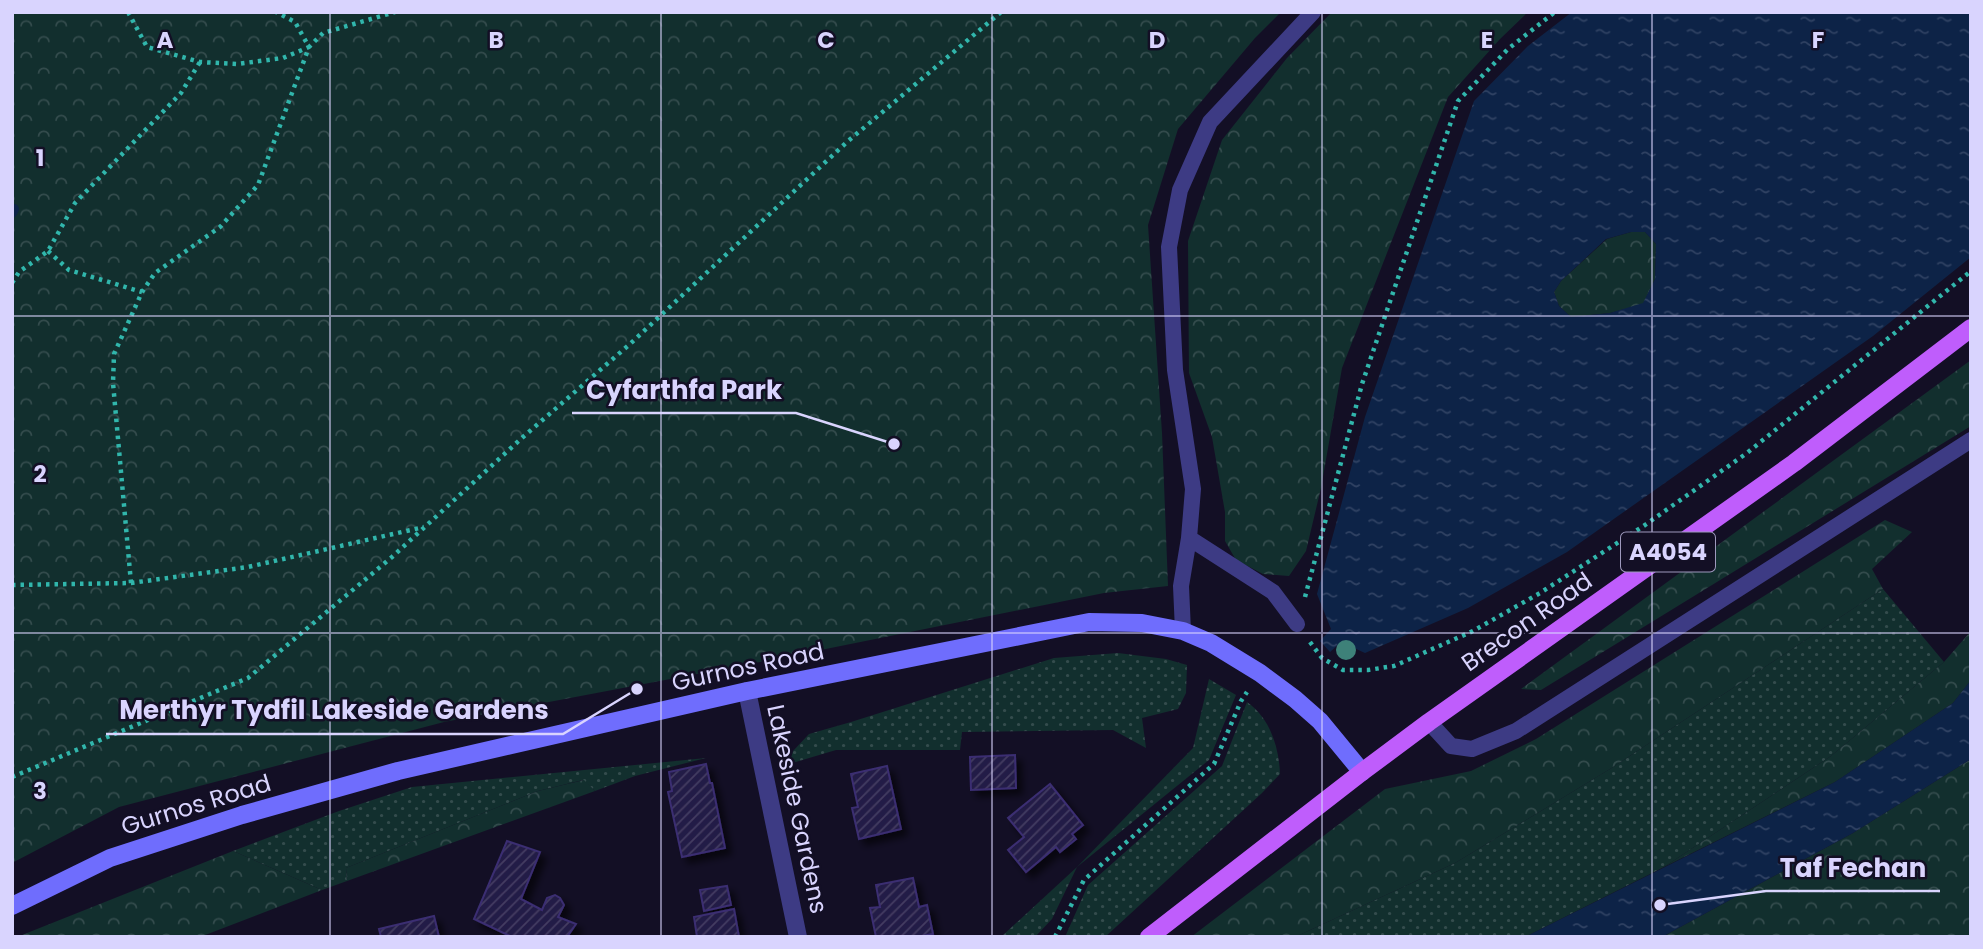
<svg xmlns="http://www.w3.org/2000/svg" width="1983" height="949" viewBox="0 0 1983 949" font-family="Poppins,sans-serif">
  <defs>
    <pattern id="grass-dots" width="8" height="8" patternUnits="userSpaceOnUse" patternTransform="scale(1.75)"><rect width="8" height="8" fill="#122f2e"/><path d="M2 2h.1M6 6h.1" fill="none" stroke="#344c4d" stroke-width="1.8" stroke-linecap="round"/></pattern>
    <pattern id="forest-crowns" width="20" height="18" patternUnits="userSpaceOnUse" patternTransform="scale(1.75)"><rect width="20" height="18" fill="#122f2e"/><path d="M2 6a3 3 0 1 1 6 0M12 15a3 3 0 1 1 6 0" fill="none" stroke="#344c4d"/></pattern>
    <pattern id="water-ripples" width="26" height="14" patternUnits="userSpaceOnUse" patternTransform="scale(1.75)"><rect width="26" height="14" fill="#0d2347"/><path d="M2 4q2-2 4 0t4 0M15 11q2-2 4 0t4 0" fill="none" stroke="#304263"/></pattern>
    <pattern id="building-hatch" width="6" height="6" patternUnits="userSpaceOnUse" patternTransform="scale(1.75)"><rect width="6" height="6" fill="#241c46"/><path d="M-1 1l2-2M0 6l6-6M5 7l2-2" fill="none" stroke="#433c62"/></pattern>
    <filter id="shadow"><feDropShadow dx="6" dy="6" stdDeviation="3.5" flood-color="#0009"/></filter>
  </defs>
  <rect width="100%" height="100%" fill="#130f25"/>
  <!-- grass -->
  <path fill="url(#grass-dots)" d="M1883,589L1944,662L1831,756L1664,867L1525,937H1295L1455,863L1610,769Z
    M1118,653L1166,659L1187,665L1186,693L1178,709L1142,718L1146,748L1113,730L962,732L960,750H836L789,764L793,751L809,734L851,722L1054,658Z
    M1209,679L1236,695L1209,760L1077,867L1052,919L1035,937H1001L1077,867L1193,748Z
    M1247,702C1270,718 1279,747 1280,774L1262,793L1105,937H1065L1088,885L1222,766Z
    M706,758L635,776L595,791L583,780L538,791L346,868L347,881L322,890L233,851L339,811L412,787Z"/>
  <!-- forest -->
  <path fill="url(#forest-crowns)" d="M12,12H1281L1255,38L1178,129L1148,225L1162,433L1168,586L1104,593L771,660L444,722L119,807L12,863Z
    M1332,12H1528L1500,39L1448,97L1342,368L1321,488L1306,551L1289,576L1263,574L1236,560L1225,541V512L1212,437L1189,373L1188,241L1222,140L1287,58Z
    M1631,232H1645L1656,244L1655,279L1643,304L1610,313L1571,317L1559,306L1554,292L1561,281L1607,239Z
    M1971,360V426L1541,690L1521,689Z
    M1885,520L1912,532L1872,569L1883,589L1610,769L1455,863L1295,937H1191L1385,789L1471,771L1536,739Z
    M1971,631V680L1953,703L1835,782L1664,867L1831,756L1944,662Z
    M1971,759V937H1662L1853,833Z
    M584,780L595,791L347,881L346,868L538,791Z
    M233,851L322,890L200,937H17Z"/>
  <!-- water -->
  <path fill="url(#water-ripples)" fill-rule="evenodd" d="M1572,12H1971V257L1873,336L1567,552L1468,608L1365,653L1341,642L1330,652L1320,641L1331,629L1317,594L1365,417L1474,101L1528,46ZM1631,232H1645L1656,244L1655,279L1643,303L1610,313L1571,317L1559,306L1554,292L1561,281L1606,239Z
    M1971,680V759L1853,833L1662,937H1525L1835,782L1953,703Z"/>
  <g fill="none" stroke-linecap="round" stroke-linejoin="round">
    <!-- stream -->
    <path stroke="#0d2347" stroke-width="10" d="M12,213L14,209"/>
  </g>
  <!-- building -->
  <path fill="url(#building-hatch)" stroke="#3b2e72" stroke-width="2" filter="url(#shadow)" d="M1015,755L1016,788L971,790L970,757Z
    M706,764L710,783H712L725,848L682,857L668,792L672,791L669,772Z
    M887,766L901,829L859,839L852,808L858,807L851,774Z
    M1050,784L1083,825L1072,834L1076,839L1060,852L1056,847L1026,872L1008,850L1024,837L1008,818Z
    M507,841L540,852L521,899L542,910L547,898L555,895L560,898L564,905L558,917L576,924L567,937H512L474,919Z
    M913,878L919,907L927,905L933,934L917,937H876L870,908L880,907L876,885Z
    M727,886L731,905L704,911L700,890Z
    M734,909L739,937H697L694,917Z
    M434,916L439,937H381L379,929Z"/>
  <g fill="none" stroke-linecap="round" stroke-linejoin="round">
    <!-- path -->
    <path stroke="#31b6ac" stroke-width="4.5" stroke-dasharray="3.5 5" stroke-linecap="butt" d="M128,12L147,47L200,62L237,64L283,58L309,47L295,22L276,12
      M48,251L69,270L142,292
      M12,283L19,272L48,251L75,203L181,93L200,62
      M131,583L113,383L114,354L142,292L155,273L220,227L258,185L309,47L323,33L395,12
      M12,585L131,583L248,567L424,527
      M1305,597L1362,384L1458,101L1508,49L1555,12
      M1310,642L1322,658L1343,670H1368L1394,666L1473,631L1540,593L1645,525L1747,453L1971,271
      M12,777L248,678L392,557L523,437L630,344L847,142L1001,12
      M1055,937L1084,880L1214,764L1241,701L1247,692"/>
    <!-- lane -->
    <path stroke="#3d3b84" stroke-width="16" d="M1189,538L1273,592L1297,624
      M1183,631L1181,586L1189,538L1193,489L1175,370L1169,247L1180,190L1210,122L1313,12
      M1429,722L1451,746L1472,749L1516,731L1971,440"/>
    <!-- street -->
    <path stroke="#3d3b84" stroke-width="18" d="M747,691L798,937"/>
    <!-- secondary -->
    <path stroke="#6f6dfd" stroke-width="18" d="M12,906L110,858L242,815L398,771L747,691L1089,622L1142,623L1183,631L1211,643L1260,673L1295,699L1320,721L1362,772"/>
    <!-- primary -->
    <path stroke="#bf5dfc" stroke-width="18" d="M1149,937L1362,772L1429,722L1794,463L1971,328"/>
  </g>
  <!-- trees -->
  <circle fill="#3e8179" cx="1346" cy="650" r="10"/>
  <!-- grid -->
  <path fill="none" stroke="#d9d4fe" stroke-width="2" stroke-opacity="0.55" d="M330,12V937M661,12V937M992,12V937M1322,12V937M1652,12V937M12,316H1971M12,633H1971"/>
  <g text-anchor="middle" stroke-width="5" stroke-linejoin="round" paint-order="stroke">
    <!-- shield labels -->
    <rect fill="#130f25" stroke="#9e99bd" stroke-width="2" x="1621" y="532.5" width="94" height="39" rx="5"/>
    <g font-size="23" font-weight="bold" fill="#d9d4fe">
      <text x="1668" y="560">A4054</text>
    </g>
    <!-- street labels -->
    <g font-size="24" fill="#d9d4fe" stroke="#130f25">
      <text transform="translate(1527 622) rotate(-35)" y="8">Brecon Road</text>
      <text transform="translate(748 667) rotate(-12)" y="8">Gurnos Road</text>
      <text transform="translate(196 805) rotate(-17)" y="8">Gurnos Road</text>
      <text transform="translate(797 809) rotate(78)" y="8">Lakeside Gardens</text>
    </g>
  </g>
  <g font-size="23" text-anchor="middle" font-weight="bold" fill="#d9d4fe" stroke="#130f25" stroke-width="5" stroke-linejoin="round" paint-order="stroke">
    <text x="165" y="48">A</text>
    <text x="496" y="48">B</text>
    <text x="826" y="48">C</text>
    <text x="1157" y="48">D</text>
    <text x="1487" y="48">E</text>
    <text x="1818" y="48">F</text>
    <text x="40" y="166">1</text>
    <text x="40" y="482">2</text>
    <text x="40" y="799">3</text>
  </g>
  <!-- callouts -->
  <path fill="none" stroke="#d9d4fe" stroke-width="2.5" d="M894 444L796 413H572M637 689L563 734H106M1660 905L1766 891H1940"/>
  <g fill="#d9d4fe" stroke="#130f25" stroke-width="2.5">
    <circle cx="894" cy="444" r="7"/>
    <circle cx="637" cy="689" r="7"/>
    <circle cx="1660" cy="905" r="7"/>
  </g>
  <g font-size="26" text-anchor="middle" font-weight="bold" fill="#d9d4fe" stroke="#130f25" stroke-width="5" stroke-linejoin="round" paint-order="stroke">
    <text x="684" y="399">Cyfarthfa Park</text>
    <text x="334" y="719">Merthyr Tydfil Lakeside Gardens</text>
    <text x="1853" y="877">Taf Fechan</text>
  </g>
  <!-- border -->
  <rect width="1983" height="949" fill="none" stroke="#d9d4fe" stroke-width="28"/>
</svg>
